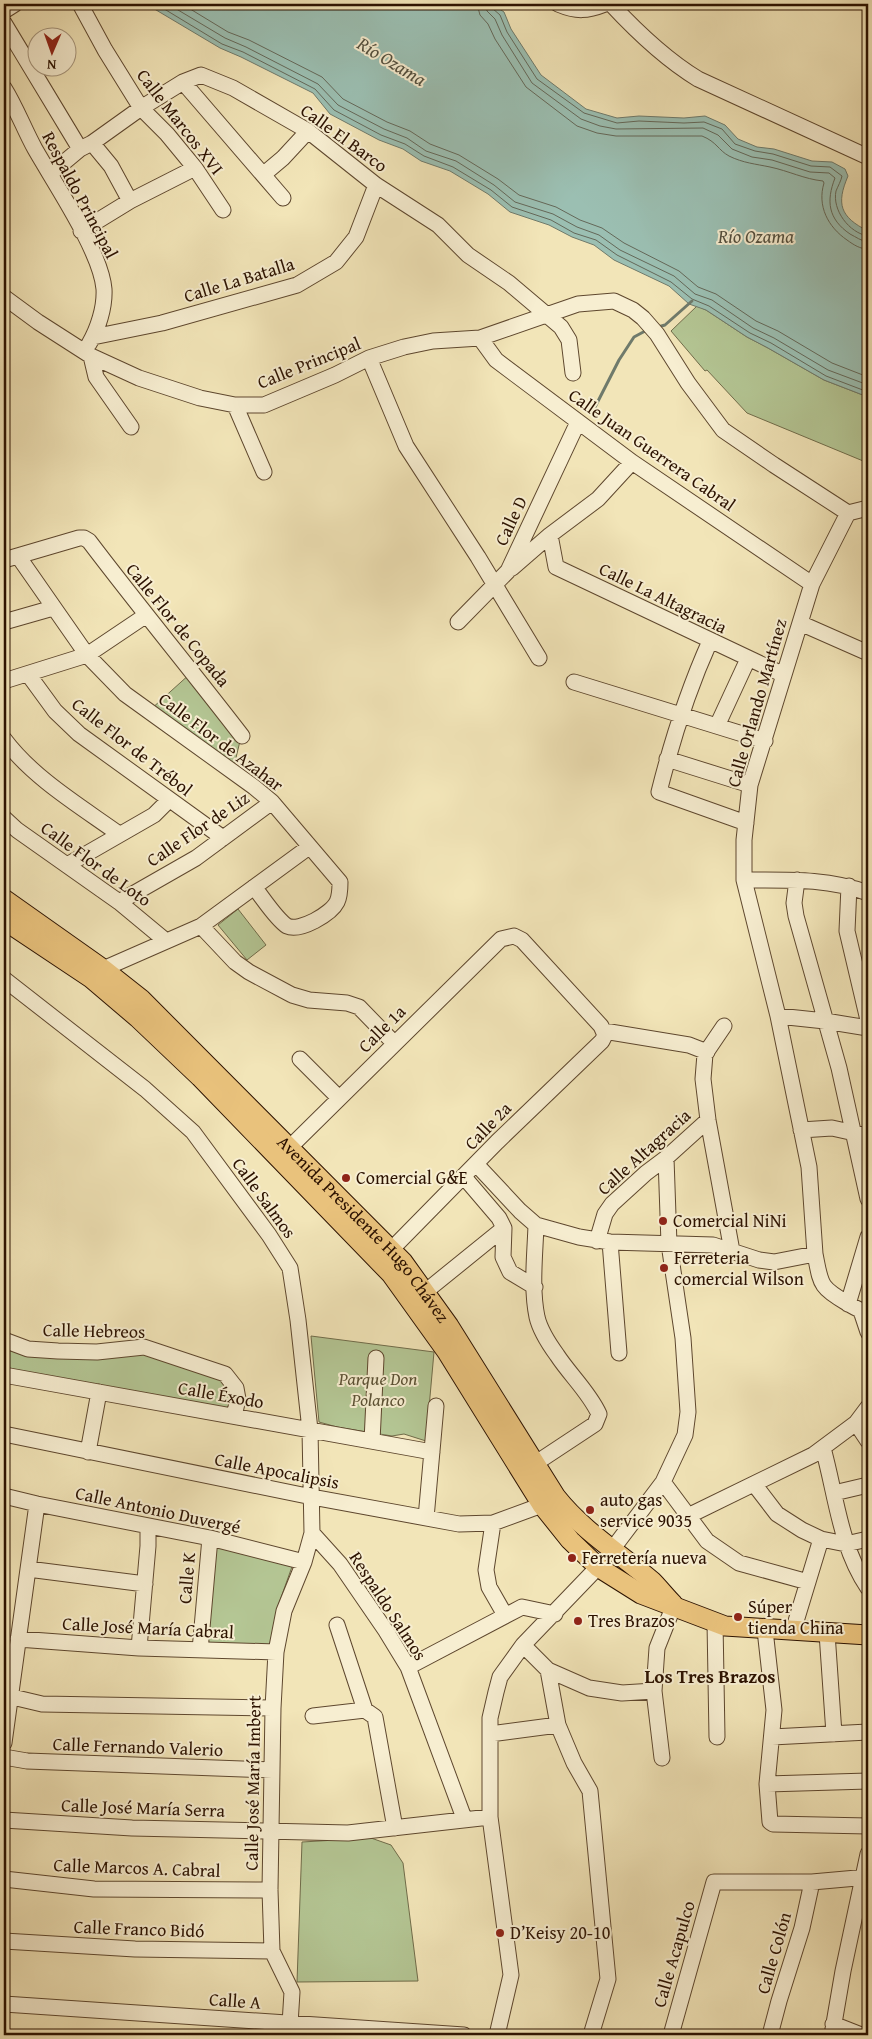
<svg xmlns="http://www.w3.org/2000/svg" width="872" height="2039" viewBox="0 0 872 2039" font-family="'Gentium Book Plus',serif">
  <rect width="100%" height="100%" fill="#f2e5b8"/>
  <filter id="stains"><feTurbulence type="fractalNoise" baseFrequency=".004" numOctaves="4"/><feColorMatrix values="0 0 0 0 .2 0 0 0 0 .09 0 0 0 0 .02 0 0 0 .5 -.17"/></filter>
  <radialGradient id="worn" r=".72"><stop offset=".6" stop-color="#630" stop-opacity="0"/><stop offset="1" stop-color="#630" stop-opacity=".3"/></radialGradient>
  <!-- green -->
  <path fill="#b4c694" stroke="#706c4a" d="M697,306L706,310L747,337L768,348L824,380L868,397V463L747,413L707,370L705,371L671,331Z
    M191,673L241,737L233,770L150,710Z
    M238,909L266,945L247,960L218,925Z
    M311,1336L434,1352L426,1441L404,1434L392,1436L337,1427L319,1422Z
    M4,1342L144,1350L224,1376L233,1389L232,1414L4,1373Z
    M212,1542L294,1561L277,1609L269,1649L203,1647Z
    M371,1838L391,1845L403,1863L418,1981L297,1982L302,1842Z"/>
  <!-- water -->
  <path fill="#9bbfb2" stroke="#6f7a6b" d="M146,4H492L504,12L511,29L541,75L586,109L617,118L639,116L684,118L705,116L725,125L738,139L757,147L774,149L812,161L832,162L845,169L848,176C836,204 840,217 868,231V397L824,380L768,348L747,337L706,310L689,304L669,286L614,260L594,245L572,237L549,225L510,212L488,194L450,171L421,161L403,149L379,140L330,114L313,93L241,57L220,48Z"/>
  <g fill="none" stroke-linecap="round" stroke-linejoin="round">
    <!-- shore -->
    <path stroke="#646859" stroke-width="1" d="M156,4L222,44L243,52L315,89L334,110L381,135L405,144L424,156L453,167L491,190L512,207L551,220L574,233L596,240L617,255L671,282L692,299L709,306L750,333L771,343L826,376L868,392
      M168,4L225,38L246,47L318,84L338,105L384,129L407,138L426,151L456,161L494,185L515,202L553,214L577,227L599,235L620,250L674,276L695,294L712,300L753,328L774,338L828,370L868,385
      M182,4L228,32L249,40L322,77L343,99L387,122L410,131L430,144L459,155L498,179L519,195L556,207L580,220L602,228L624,243L679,271L698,287L716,294L756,321L778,331L832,363L868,377
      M477,4L480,15L488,24L495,39L526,87L577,126L597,133L616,136H702C717,142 718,150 729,156C743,163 756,164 770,167C789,171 804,179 823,181L824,183C817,206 828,227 847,240C854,245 860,249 868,249
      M485,4L487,11L495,19L502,35L532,83L581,119L600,126L616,129L703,128L718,135L732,149L752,157L772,160L810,172L829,173L835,178C826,201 828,219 850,234C856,237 861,241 868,242
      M491,4L492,8L500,15L507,32L537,79L584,113L617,123L639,121L684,123L704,122L722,129L735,144L755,151L773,154L811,166L830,167L842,176C841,181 838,186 836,191C832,210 849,233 868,236"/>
    <!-- stream -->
    <path stroke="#6f7a6b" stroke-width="3" d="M658,327L665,325L692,301
      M593,411L619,360L634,337L647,330"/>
    <defs>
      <path id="minor" d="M80,4L105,50L141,108L167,134L195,168L223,210
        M558,4C577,12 587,11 605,4
        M611,4C637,32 665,59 698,79L868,157
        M4,11L15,4
        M4,23L80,149
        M183,82L283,198
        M4,88C16,107 24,129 35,149C55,184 101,252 104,289C105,307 98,329 89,344
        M92,143L111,166L130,201
        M50,174L80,149L92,143L141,108L183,82L201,75L233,88L308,131L376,185L438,225L468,255L509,283L561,327L569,340L573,373
        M264,174L283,158L308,131
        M81,231L130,201L195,168
        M4,297L38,322L91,356L139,378L200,398L235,405H264L335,375L369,358L404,347L433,341L480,338L578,304L614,301L633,310L643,318L657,334L688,383L723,430L774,465L848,513L812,584L750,785L744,840V880L778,1016L809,1167L815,1254
        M93,337L162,323L297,285L336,262L356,237L376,185
        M480,338L496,360L632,462L812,584
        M91,356L96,377L131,427
        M369,358L406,446L478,557L539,658
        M235,405L264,472
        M848,513L868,508
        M550,535L556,567L784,675
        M18,556L87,655L125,694L254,787L272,802L340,882C340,889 340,896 337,902C331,914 300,932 287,926C276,919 263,898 254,887
        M4,560L79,538H84L89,541C139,607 192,671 242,736
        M512,568L550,535L598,499L632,462
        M4,622L53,608
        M458,622L508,571L578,422
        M800,623L868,653
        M710,641C688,690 672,740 659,792L746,823
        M28,674L55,711L79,734L223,838
        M4,681L87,655L145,616
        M574,682L765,741
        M717,726L748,659
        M4,739C33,778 80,806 119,834
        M667,759L750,785
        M4,818L17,830L119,902L166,941
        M67,865L154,815L169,800
        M744,880C787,880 828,878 868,893
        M797,880L794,903L796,916L839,1068L868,1199
        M849,886L847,931L868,1020
        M119,902L196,858L272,802
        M201,926L235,962L249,972L292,995L309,1000L347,1003L359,1007L394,1043
        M96,974L103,969L201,926L309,847
        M4,979L145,1089L193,1132L269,1235L290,1268L298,1320L310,1430L312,1533L304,1562L284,1611L276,1652L273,1708L270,1890L272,1951L292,1992L290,2024L287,2035
        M778,1016L825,1021L868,1028
        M724,1026L705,1054L703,1079L708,1120L732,1251
        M604,1031L689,1045L707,1052
        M300,1059L339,1098
        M801,1130L832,1128L868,1136
        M281,1156L501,939L514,936L522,940L601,1026L605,1035L602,1041L497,1142L384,1257
        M477,1165L520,1211L536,1225L579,1237L610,1242L713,1245L759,1260L774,1262L815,1254C821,1284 819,1287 847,1303C854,1307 860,1311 868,1313
        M464,1177L499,1218L504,1228L503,1257L510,1272L535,1287
        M597,1241L605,1214L612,1204L646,1173L666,1158L708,1120
        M610,1242L619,1353
        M425,1292L504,1228
        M848,1304L868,1237
        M861,1311L868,1332
        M4,1340L28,1349L58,1351L97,1352L144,1347L225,1374L236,1388L238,1399L234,1416
        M4,1375L432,1452
        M856,1423L868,1441
        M4,1434L312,1497L459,1524L493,1523L542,1505L551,1500
        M372,1441L376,1358
        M823,1448C836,1495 840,1547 868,1588
        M88,1452L99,1392
        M536,1463L595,1424L599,1414C589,1392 570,1375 557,1355C549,1344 540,1330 537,1317C531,1288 535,1255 536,1225
        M663,1482L707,1541L739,1563L808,1582
        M754,1484L777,1514L802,1530L821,1539L846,1544L868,1539
        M834,1493L868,1485
        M4,1496L37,1504L210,1538L304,1562
        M688,1516L813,1455L856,1423L868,1407
        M426,1518L436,1406
        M493,1523L486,1570L489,1587L505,1615
        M312,1533L340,1564L386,1631L408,1667L464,1818
        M611,1551L663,1482L685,1435L688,1412L683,1338L669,1244L666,1158
        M28,1569L145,1584
        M715,1622L717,1737
        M337,1625L365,1710L375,1717L395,1828
        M765,1630L774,1710L767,1784L770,1822L773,1824L868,1826
        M793,1631L821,1539
        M827,1633L834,1734
        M18,1639L139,1648L276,1652
        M523,1645L548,1670L589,1688L622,1693L654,1691
        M139,1648L148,1546V1526
        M200,1650L210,1538
        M408,1667L522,1607L555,1614
        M548,1670L558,1725L574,1763L590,1791L608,1979L591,2035
        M4,1695L42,1704L273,1708
        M313,1716L365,1710
        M490,1734L558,1725
        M772,1737L868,1732
        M4,1743L37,1504
        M4,1757L27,1761L272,1770
        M662,1758L654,1691L657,1648L674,1605
        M767,1784L868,1781
        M4,1820L132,1828L348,1833L490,1817
        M4,1879L94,1889L270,1890
        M4,1941L135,1949L272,1951
        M4,2004L464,2035
        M833,2024L861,2035
        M497,2035L511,1975L490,1817V1718L496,1692L500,1677L523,1645L598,1567
        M671,2035L714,1882H812L868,1877
        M770,2035L779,2001L802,1928L812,1882
        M832,2035L843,1971L868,1854"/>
      <g id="major">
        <path id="s1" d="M4,899L103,969L141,999L403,1262L449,1326L556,1497C583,1531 619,1553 652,1581C659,1588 666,1597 673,1604"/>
        <path d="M4,920L91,978L138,1018L200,1077L391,1274L447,1352L542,1505L570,1540L598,1567L641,1594L725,1626L868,1635"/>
      </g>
    </defs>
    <!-- minor casing -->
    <use href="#minor" stroke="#5e472e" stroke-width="17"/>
    <!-- major casing -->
    <use href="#major" stroke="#2c1200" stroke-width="21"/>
    <!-- minor -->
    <use href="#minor" stroke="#f7eed1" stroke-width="15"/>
    <!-- major -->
    <use href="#major" stroke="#e9c27c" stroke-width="19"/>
  </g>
  <!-- markers -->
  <g fill="#8f2418" stroke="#f7eed1" stroke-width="2">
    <circle cx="346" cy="1178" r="5"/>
    <circle cx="663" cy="1221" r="5"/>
    <circle cx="664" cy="1268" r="5"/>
    <circle cx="590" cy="1510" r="5"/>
    <circle cx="572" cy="1558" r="5"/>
    <circle cx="738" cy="1617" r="5"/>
    <circle cx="578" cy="1621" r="5"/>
    <circle cx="500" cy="1933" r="5"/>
  </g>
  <g text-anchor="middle" stroke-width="4" stroke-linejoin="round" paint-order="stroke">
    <!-- street labels -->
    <g font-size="18" fill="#2c1200" stroke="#f7eed1">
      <text transform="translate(180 122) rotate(52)" y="6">Calle Marcos XVI</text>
      <text transform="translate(344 138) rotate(36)" y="6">Calle El Barco</text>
      <text transform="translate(80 195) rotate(62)" y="6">Respaldo Principal</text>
      <text transform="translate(239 280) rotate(-17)" y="6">Calle La Batalla</text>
      <text transform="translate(309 363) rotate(-22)" y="6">Calle Principal</text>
      <text transform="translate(652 450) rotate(35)" y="6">Calle Juan Guerrera Cabral</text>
      <text transform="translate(511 521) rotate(-65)" y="6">Calle D</text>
      <text transform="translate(663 598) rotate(26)" y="6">Calle La Altagracia</text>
      <text transform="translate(178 625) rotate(51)" y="6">Calle Flor de Copada</text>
      <text transform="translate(757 703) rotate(-74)" y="6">Calle Orlando Martínez</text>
      <text transform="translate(221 742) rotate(37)" y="6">Calle Flor de Azahar</text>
      <text transform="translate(132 747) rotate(38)" y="6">Calle Flor de Trébol</text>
      <text transform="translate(198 829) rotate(-34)" y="6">Calle Flor de Liz</text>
      <text transform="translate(96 864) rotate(36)" y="6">Calle Flor de Loto</text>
      <text transform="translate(382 1029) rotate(-45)" y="6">Calle 1a</text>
      <text transform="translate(488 1126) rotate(-46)" y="6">Calle 2a</text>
      <text transform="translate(644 1152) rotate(-42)" y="6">Calle Altagracia</text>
      <text transform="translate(264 1198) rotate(54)" y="6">Calle Salmos</text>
      <text dy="6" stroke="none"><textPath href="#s1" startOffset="490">Avenida Presidente Hugo Chávez</textPath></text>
      <text transform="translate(94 1331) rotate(1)" y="6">Calle Hebreos</text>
      <text transform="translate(221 1395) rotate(10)" y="6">Calle Éxodo</text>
      <text transform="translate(277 1471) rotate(11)" y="6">Calle Apocalipsis</text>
      <text transform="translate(158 1510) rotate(12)" y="6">Calle Antonio Duvergé</text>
      <text transform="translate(187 1578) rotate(-85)" y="6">Calle K</text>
      <text transform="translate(388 1606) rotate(57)" y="6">Respaldo Salmos</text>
      <text transform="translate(148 1628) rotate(3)" y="6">Calle José María Cabral</text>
      <text transform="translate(138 1747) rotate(2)" y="6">Calle Fernando Valerio</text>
      <text transform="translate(253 1783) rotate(-89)" y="6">Calle José María Imbert</text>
      <text transform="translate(143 1808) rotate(2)" y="6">Calle José María Serra</text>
      <text transform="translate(137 1868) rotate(2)" y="6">Calle Marcos A. Cabral</text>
      <text transform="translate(139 1929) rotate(2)" y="6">Calle Franco Bidó</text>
      <text transform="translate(774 1953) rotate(-74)" y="6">Calle Colón</text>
      <text transform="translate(674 1954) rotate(-74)" y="6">Calle Acapulco</text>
      <text transform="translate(235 2001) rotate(4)" y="6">Calle A</text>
    </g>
    <!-- poi labels -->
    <g font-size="18" fill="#2c1200" stroke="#f7eed1" text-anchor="start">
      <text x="356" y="1184">Comercial G&amp;E</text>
      <text x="673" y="1227">Comercial NiNi</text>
      <text x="674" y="1264">Ferreteria<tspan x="674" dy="21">comercial Wilson</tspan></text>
      <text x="600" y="1506">auto gas<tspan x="600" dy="21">service 9035</tspan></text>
      <text x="582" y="1564">Ferretería nueva</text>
      <text x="748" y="1613">Súper<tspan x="748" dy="21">tienda China</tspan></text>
      <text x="588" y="1627">Tres Brazos</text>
      <text x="510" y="1939">D’Keisy 20-10</text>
    </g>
    <!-- park labels -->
    <g font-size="18" font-style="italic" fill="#5c5134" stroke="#f7eed1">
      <text x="378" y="1385">Parque Don<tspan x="378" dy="21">Polanco</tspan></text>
    </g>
    <!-- water labels -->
    <g font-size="19" font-style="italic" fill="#534f3e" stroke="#f7eed1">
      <text transform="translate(392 61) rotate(31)" y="7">Río Ozama</text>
      <text x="756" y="243">Río Ozama</text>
    </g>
    <!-- neighbourhood labels -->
    <g font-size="19" font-weight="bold" fill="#2c1200" stroke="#f7eed1">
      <text x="710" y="1683">Los Tres Brazos</text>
    </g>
  </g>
  <!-- margin -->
  <rect width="872" height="2039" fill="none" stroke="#f2e5b8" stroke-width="20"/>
  <rect x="5" y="5" width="862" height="2029" fill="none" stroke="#2c1200" stroke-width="2.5"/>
  <rect x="10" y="10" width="852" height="2019" fill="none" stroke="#2c1200"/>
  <!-- north arrow -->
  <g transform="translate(52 52) rotate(182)"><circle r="24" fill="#f7eed1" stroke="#a6967d"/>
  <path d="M0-4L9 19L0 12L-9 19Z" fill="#8f2418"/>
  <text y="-8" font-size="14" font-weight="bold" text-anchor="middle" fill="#2c1200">N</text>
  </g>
  <rect width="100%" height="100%" filter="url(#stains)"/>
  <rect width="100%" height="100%" fill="url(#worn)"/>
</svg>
